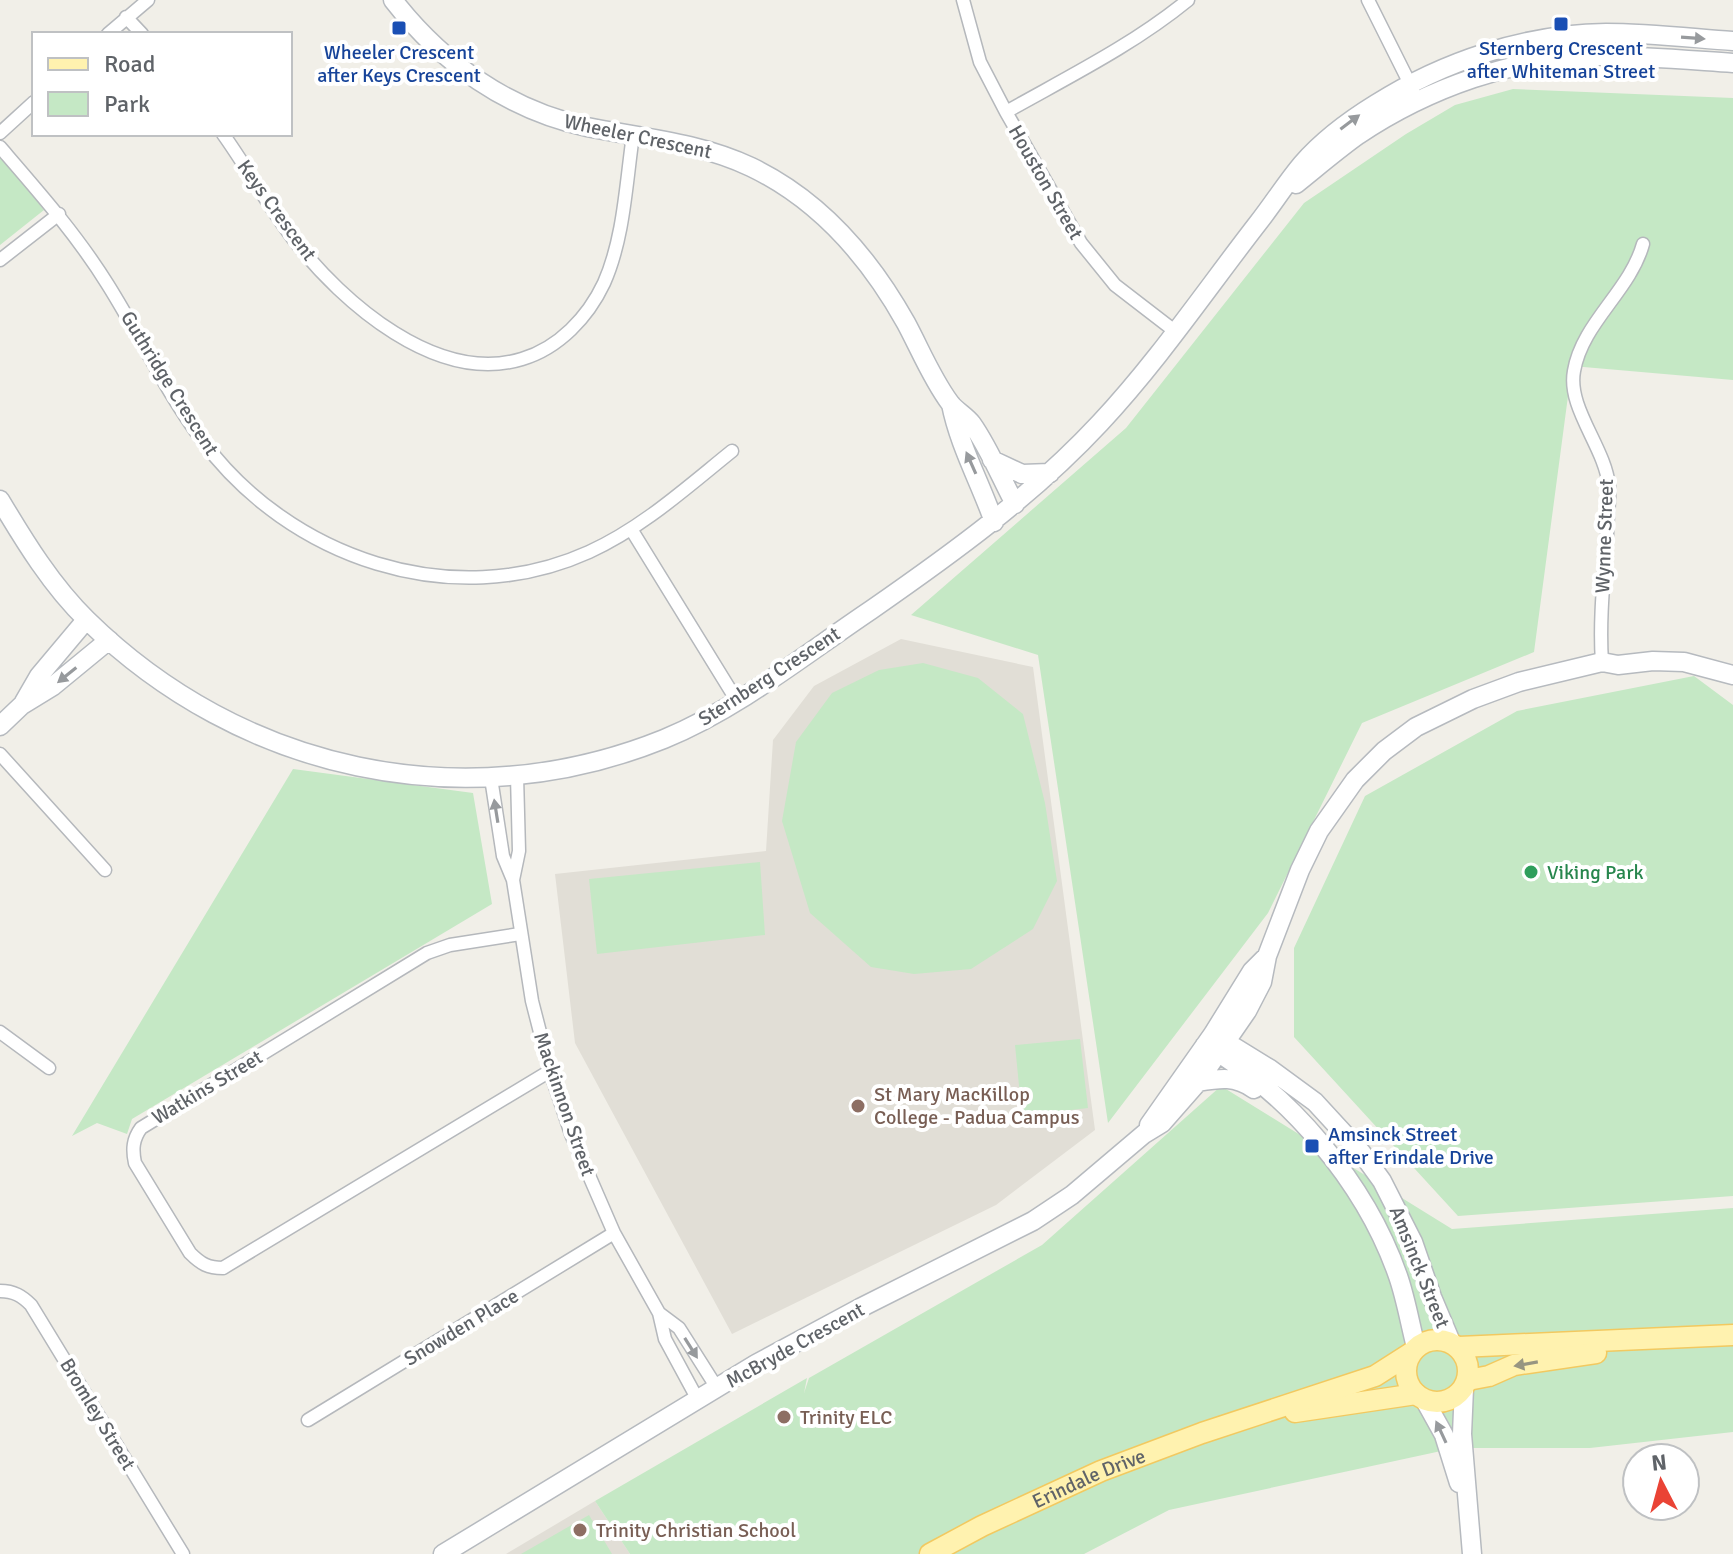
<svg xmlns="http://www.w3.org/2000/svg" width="1733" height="1554" viewBox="0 0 1733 1554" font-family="Signika,sans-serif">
  <rect width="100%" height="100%" fill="#f1efe8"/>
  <!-- education -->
  <path fill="#e1ded6" d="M901,639L1033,667L1095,1130L996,1205L732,1334L575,1043L555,874L766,851L773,740L814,686Z
    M595,1501L630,1554H506Z"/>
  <!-- green -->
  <path fill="#c5e8c5" d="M1513,89L1733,98V380L1572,366L1534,652L1362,723L1268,913L1108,1123L1038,655L911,615L1126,428L1304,203L1406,134L1455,105Z
    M0,154L44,210L0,245Z
    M923,663L978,678L1023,714L1045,803L1057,881L1033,929L971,969L914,974L871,967L810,913L782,821L796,742L832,693L879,670Z
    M1694,676L1733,705V1196L1458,1216L1294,1037V948L1365,796L1517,711Z
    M293,769L473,793L492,904L132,1119L127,1134L97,1123L72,1136Z
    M760,862L765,935L597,954L589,879Z
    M1080,1039L1088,1108L1022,1116L1015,1045Z
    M1221,1086L1452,1229L1733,1208V1432L1590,1448H1455L1169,1510L1084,1554H630L595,1501L807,1378L804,1393L809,1378L1042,1245Z
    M589,1515L612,1554H521Z"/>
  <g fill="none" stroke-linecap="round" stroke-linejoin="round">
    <defs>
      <path id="street" d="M963,0L980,62L1006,112L1081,243L1115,285L1176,332
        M1368,0L1413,90
        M126,17L142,34
        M108,34L148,0
        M1006,112C1068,77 1133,45 1188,0
        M0,133L34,102
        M223,134C248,169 268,206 294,240C343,303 437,385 522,359C559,348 588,317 604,283C624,238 626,183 633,135
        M0,147C38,191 77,235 108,285C140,336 166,392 202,440C289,558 452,614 589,552C642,528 686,488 732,451
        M0,260L59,214
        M631,529L737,701
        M1602,662C1599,620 1604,577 1607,535C1607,519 1610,502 1609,486C1605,447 1567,408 1574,371C1582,323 1630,291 1643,244
        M0,754L105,870
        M491,778L503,856L513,880L532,1001L550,1071L571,1134L614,1233L659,1313L665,1339L698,1400
        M513,880L519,851L517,776
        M520,934L450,945L427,953L141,1128C133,1139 132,1149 135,1163L190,1253C201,1264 208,1268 223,1268L550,1071
        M0,1032L49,1068
        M0,1291C14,1291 22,1296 31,1305L183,1554
        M659,1313L679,1328L717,1388
        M308,1420L614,1233"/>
      <path id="secondary" d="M393,0C442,63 508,110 587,127C642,138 698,142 751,167C820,200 869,257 906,323C920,349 932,379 950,403C956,411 966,416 972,424C989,448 1001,478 1015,504
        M1296,184C1316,168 1337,150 1358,135C1428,88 1515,57 1599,56C1644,56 1688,60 1733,63
        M951,404C959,445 980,482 994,522
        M992,460L1022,474L1050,473
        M0,500C25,542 52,586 87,620C241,771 463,820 664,739C739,708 804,655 871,610C953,553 1032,496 1100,423C1158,361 1206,290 1258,223C1273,204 1286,183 1302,164C1322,141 1350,120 1376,104C1444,61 1525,34 1606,33C1648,33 1691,38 1733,41
        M24,702L39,676L86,620
        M0,726L22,705L53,686L109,640
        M1213,1034L1270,1069L1315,1102L1361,1152L1382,1181L1413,1242L1432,1297L1451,1342
        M1205,1045C1290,1093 1366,1184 1398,1276C1406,1299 1410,1324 1416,1347
        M1198,1082C1221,1078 1235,1076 1254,1089
        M1149,1125L1213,1034L1252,971L1267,956
        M1464,1388L1462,1434L1472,1554
        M1424,1399L1444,1435L1459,1483
        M443,1554L756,1364L860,1308L1033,1221L1072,1195L1144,1134L1162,1123L1198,1082L1247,1011L1262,982L1267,956L1300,870L1319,831L1355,780L1384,751L1416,727L1473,699L1519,682L1602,662L1618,665L1653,661L1684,662L1733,675"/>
      <g id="primary">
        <circle cx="1437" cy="1371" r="31"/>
        <path d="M1459,1347L1733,1335"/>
        <path d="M1468,1380L1489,1376L1514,1365L1596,1353"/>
        <path d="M1295,1412L1416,1394"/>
        <path id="s1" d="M930,1554L982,1526L1101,1471L1202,1433L1375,1376L1411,1353"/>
      </g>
    </defs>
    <!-- street casing -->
    <use href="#street" stroke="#b5b8bc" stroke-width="15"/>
    <!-- secondary casing -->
    <use href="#secondary" stroke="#b6babf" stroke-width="21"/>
    <!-- primary casing -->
    <use href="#primary" stroke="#f2c960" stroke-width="23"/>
    <!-- street -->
    <use href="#street" stroke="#fff" stroke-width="12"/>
    <!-- secondary -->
    <use href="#secondary" stroke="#fff" stroke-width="18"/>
    <!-- primary -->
    <use href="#primary" stroke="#fff2af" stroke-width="20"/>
  </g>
  <!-- one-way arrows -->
  <defs><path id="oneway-solid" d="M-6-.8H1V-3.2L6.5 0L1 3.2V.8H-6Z" transform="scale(2)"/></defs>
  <g fill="#979a9d">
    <use href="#oneway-solid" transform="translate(1693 38) rotate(4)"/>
    <use href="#oneway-solid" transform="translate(1350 122) rotate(-37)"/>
    <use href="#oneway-solid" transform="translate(971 463) rotate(-114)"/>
    <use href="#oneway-solid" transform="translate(67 675) rotate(141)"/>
    <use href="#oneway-solid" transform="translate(496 811) rotate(-99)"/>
    <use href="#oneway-solid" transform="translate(691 1348) rotate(58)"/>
    <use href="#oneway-solid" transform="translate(1441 1432) rotate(-115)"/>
  </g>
  <use fill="#979581" href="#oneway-solid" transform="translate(1526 1364) rotate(170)"/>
  <!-- markers -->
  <g fill="#1a4fb4" stroke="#fff" stroke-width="3">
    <rect x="1553" y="16" width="16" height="16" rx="4"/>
    <rect x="391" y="20" width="16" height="16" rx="4"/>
    <rect x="1304" y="1138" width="16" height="16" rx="4"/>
  </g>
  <circle fill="#2e9e5b" stroke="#fff" stroke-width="3" cx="1531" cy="872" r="8"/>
  <g fill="#8d6e63" stroke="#fff" stroke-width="3">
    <circle cx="858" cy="1106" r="8"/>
    <circle cx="784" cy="1417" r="8"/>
    <circle cx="580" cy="1530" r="8"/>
  </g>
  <g text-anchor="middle" stroke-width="8" stroke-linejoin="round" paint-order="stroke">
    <!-- transit labels -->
    <g font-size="20" fill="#164399" stroke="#fff">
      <text x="1561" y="55">Sternberg Crescent<tspan x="1561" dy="23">after Whiteman Street</tspan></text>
      <text x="399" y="59">Wheeler Crescent<tspan x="399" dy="23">after Keys Crescent</tspan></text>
      <text x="1328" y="1141" text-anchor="start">Amsinck Street<tspan x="1328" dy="23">after Erindale Drive</tspan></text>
    </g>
    <!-- street labels -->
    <g font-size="20" fill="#5f6368" stroke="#fff">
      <text transform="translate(638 136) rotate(12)" y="7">Wheeler Crescent</text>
      <text transform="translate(1046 182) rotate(60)" y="7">Houston Street</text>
      <text transform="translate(277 210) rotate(54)" y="7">Keys Crescent</text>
      <text transform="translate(170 383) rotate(58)" y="7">Guthridge Crescent</text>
      <text transform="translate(1604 536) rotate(-88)" y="7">Wynne Street</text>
      <text transform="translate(769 676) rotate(-33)" y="7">Sternberg Crescent</text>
      <text transform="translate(207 1087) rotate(-31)" y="7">Watkins Street</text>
      <text transform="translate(565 1104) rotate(71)" y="7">Mackinnon Street</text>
      <text transform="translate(1420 1267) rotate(68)" y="7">Amsinck Street</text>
      <text transform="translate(461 1327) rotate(-31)" y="7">Snowden Place</text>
      <text transform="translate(795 1345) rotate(-29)" y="7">McBryde Crescent</text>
      <text transform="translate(98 1414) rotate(59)" y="7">Bromley Street</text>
      <text dy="7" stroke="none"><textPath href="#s1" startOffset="176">Erindale Drive</textPath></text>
    </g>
    <!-- leisure labels -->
    <g font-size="20" fill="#27864d" stroke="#fff" text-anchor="start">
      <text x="1547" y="879">Viking Park</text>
    </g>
    <!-- education labels -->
    <g font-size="20" fill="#785e54" stroke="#fff" text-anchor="start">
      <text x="874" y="1101">St Mary MacKillop<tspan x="874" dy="23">College - Padua Campus</tspan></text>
      <text x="800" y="1424">Trinity ELC</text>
      <text x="596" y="1537">Trinity Christian School</text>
    </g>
  </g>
  <!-- legend -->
  <rect x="32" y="32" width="260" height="104" fill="#ffffff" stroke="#bfc1c3" stroke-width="2"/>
  <rect x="48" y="58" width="40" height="12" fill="#fff2af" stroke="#bfc1c3" stroke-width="2"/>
  <text x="104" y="72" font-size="24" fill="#5f6368">Road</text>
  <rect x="48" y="92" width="40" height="24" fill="#c5e8c5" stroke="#bfc1c3" stroke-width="2"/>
  <text x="104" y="112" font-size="24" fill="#5f6368">Park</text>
  <!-- north arrow -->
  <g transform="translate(1661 1482) rotate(354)"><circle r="38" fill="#ffffff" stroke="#bfc1c3" stroke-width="2"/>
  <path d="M0-6L14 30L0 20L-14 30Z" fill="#ea4335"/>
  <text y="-12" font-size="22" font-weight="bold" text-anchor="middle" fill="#5f6368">N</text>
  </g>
</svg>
